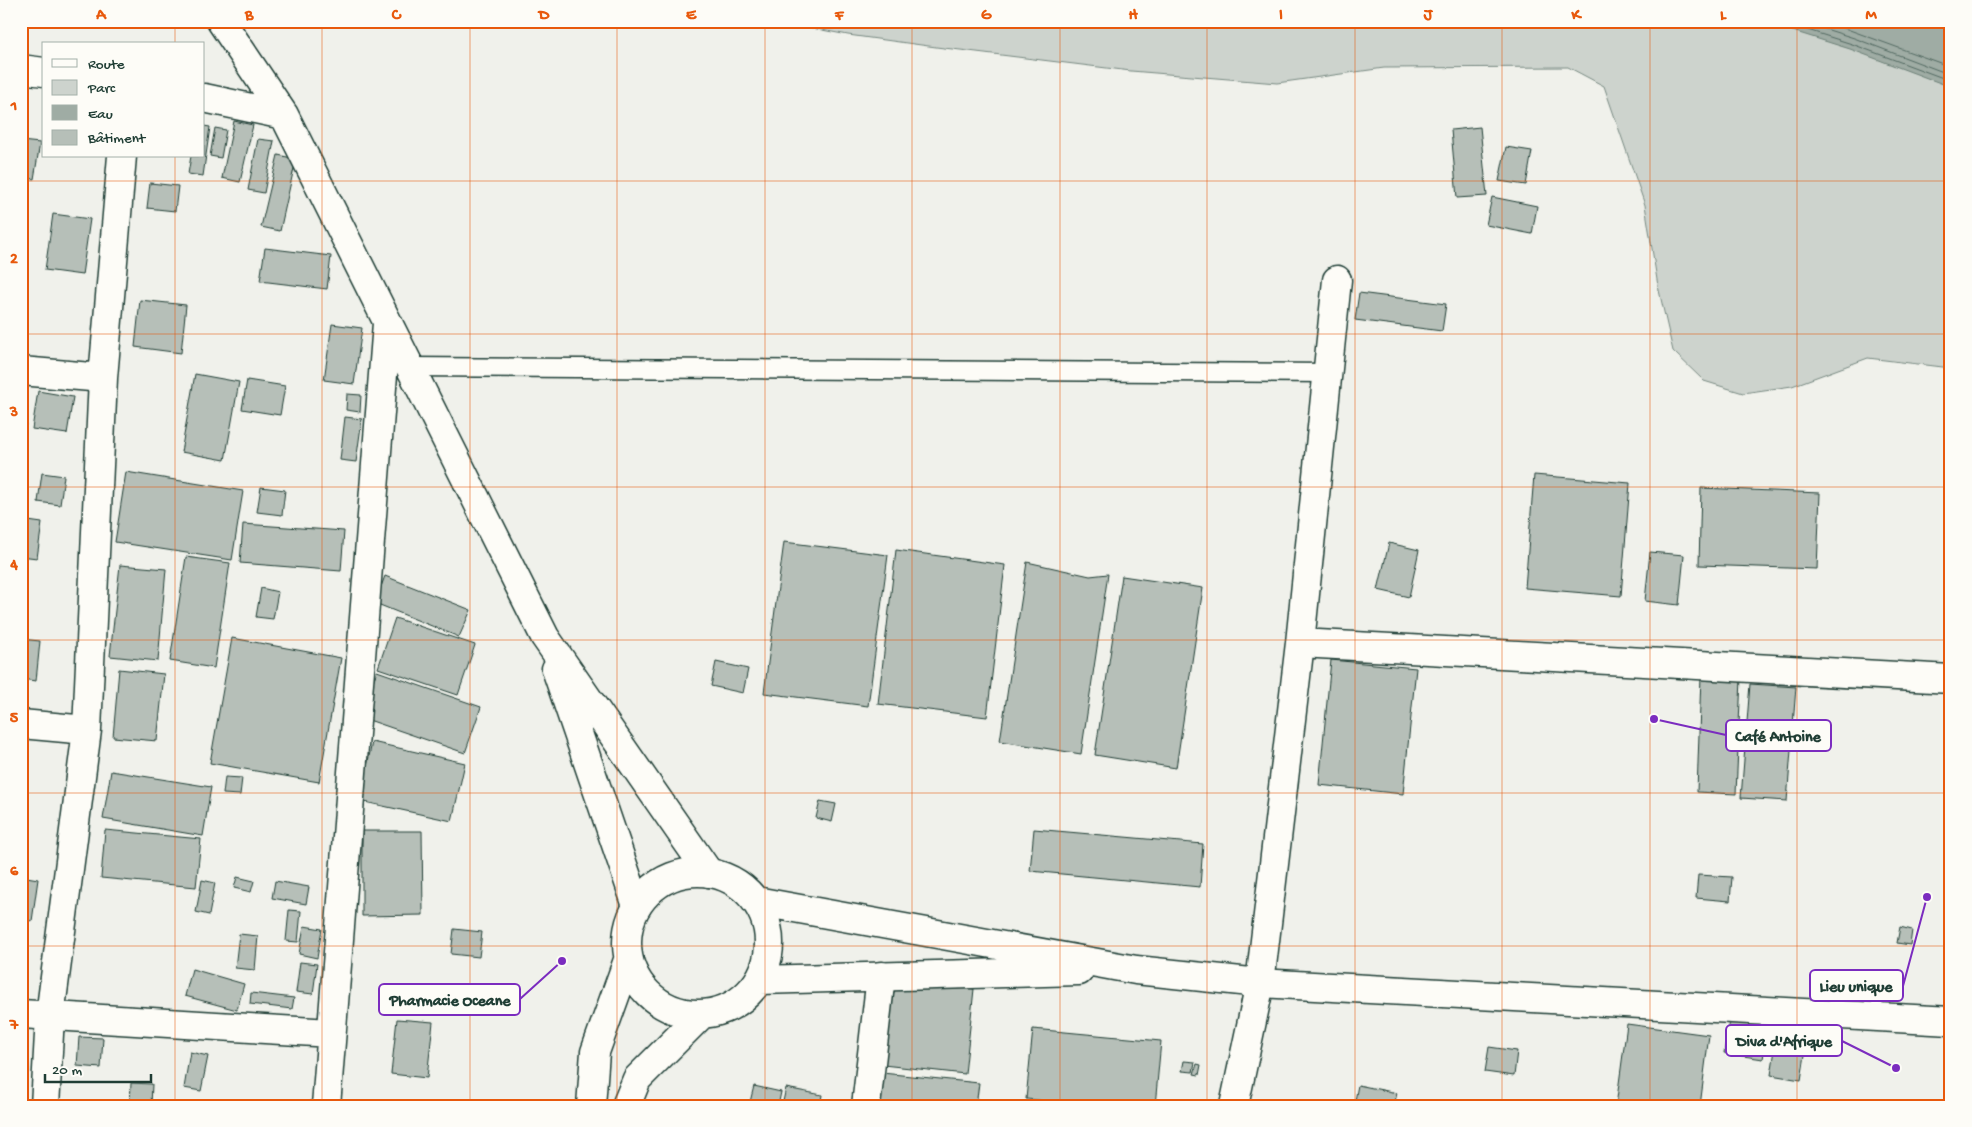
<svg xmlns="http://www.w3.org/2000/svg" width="1972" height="1127" viewBox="0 0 1972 1127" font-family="'Gochi Hand',sans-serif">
  <rect width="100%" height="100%" fill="#f0f1eb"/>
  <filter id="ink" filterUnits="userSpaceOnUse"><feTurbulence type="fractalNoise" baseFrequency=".02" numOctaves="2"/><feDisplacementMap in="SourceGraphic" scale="10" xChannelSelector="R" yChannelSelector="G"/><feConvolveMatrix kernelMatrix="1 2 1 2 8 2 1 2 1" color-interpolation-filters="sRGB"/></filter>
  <g filter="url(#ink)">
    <!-- green -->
    <path fill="#cdd3cd" stroke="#768880" d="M775,21H1951V368L1868,358L1792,386L1743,393L1704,381L1673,351L1658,286L1645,205L1604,86L1568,67L1384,68L1277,83L1131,71L936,47L848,35Z"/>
    <!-- water -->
    <path fill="#9faca4" stroke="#6c8077" d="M1761,21H1951V87L1850,49Z"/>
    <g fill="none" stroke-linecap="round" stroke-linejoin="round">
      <!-- shore -->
      <path stroke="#526961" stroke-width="1" d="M1779,21L1852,44L1951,81
        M1800,21L1854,38L1951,75
        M1825,21L1951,67"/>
    </g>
    <!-- building -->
    <path fill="#b6bfb8" stroke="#1f3d34" d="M234,121L253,125L240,182L222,178Z
      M204,126L210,127L203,176L188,174L191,156H204Z
      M1480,127L1487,196L1457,198L1451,130Z
      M215,128L226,130L221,158L210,156Z
      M258,139L274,141L264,193L248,190Z
      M21,141L40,143L34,179L21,177Z
      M1506,147L1532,151L1526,185L1499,181Z
      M278,155L296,159L280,231L261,227Z
      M150,183L178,186L175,211L147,208Z
      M1492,197L1537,206L1532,234L1486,225Z
      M53,214L90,219L82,275L45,270Z
      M265,248L331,256L327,289L260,281Z
      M1359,293L1446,304L1442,331L1355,320Z
      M140,300L186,305L181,353L135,347Z
      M332,324L362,328L354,384L324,380Z
      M195,374L239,382L225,460L181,452Z
      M247,380L285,386L280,415L242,409Z
      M38,391L73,397L67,434L32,429Z
      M21,394L26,395L22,419H21Z
      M347,394L361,395L360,412L346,410Z
      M345,417L362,419L356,462L340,460Z
      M21,422L26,423L21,450Z
      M126,472L243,491L232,560L115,542Z
      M42,473L64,476L60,505L38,502Z
      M1534,475L1630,483L1621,596L1525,588Z
      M261,487L285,490L282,515L257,512Z
      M1701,488L1820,493L1817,569L1699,565Z
      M21,520L42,523L37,558L21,556Z
      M243,524L344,531L341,571L240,563Z
      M784,542L888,555L868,706L764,693Z
      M1389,543L1419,550L1409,597L1378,590Z
      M896,550L1005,565L987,717L878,704Z
      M1650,552L1684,555L1679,605L1645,601Z
      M186,557L230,563L214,668L170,661Z
      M1027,562L1090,576L1108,574L1081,754L1000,741Z
      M120,565L166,569L158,661L110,656Z
      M385,576L471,610L459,637L375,603Z
      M1122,576L1203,588L1176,768L1095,755Z
      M261,588L278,592L273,619L256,617Z
      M395,618L475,645L458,695L378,668Z
      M232,638L341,658L319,782L210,763Z
      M21,639L40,641L36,681L21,679Z
      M1331,660L1416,668L1403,794L1319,785Z
      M716,662L748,669L743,693L711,686Z
      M119,669L164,674L157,741L113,737Z
      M377,671L481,707L465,753L360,717Z
      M1701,676L1741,678L1736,794L1697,792Z
      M1750,684L1796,687L1787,801L1741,798Z
      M21,710L30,711L21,766Z
      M372,742L465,763L452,821L360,801Z
      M111,771L211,787L203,836L103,819Z
      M225,777L242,778L240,795L223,794Z
      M820,801L836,804L832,822L816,818Z
      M1034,829L1203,844L1200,887L1030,871Z
      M105,830L201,839L196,887L101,878Z
      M362,831H422L423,915L362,916Z
      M1698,875L1732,877L1730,901L1696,898Z
      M21,876L38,879L32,921L21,919Z
      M237,877L254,881L251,892L234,888Z
      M202,880L215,883L209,915L196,912Z
      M275,881L309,887L306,904L272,898Z
      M289,910L301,911L298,942L286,941Z
      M304,926L322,929L317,958L299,954Z
      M1900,927L1912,930L1910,945L1897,943Z
      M454,929L482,932L479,957L451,954Z
      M239,934L258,936L255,970L235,968Z
      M300,962L317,964L313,994L296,992Z
      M192,969L244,984L237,1010L185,996Z
      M892,980L974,989L965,1074L883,1065Z
      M251,993L294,998L292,1009L250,1004Z
      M397,1019L433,1022L427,1078L391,1074Z
      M1729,1020L1768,1026L1763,1059L1724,1053Z
      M1627,1024L1709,1035L1700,1106H1616Z
      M1033,1029L1161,1041L1155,1106H1098L1026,1099Z
      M1778,1031L1808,1036L1801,1080L1771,1075Z
      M79,1037L103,1038L101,1068L77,1066Z
      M1489,1047L1517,1051L1514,1076L1485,1072Z
      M190,1052L208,1056L201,1091L184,1088Z
      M1184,1061L1195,1062L1193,1072L1182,1071Z
      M1197,1064L1201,1065L1199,1075L1194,1074Z
      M882,1073L979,1083L976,1106H879Z
      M131,1083L152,1084L151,1106H130Z
      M1358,1085L1397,1093L1394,1106H1354Z
      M754,1086L781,1092L778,1106H749Z
      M786,1088L822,1095L820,1106H782Z"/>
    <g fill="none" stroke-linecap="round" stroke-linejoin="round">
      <defs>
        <path id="service" d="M409,367L1327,373"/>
        <path id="minor" d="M221,21L284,115L545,637L709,873
          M21,69L44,72
          M204,98L284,115
          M21,371L103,378
          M1300,643L1951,679
          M556,669L637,906
          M21,724L87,730
          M21,1014L331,1033
          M45,1106L50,1016L87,730L103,378L122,156
          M326,1106L387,323
          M866,1106L881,976
          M1234,1106L1260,983L1300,643L1337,280"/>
        <path id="secondary" d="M627 943a71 71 0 1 1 142 0a71 71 0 1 1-142 0Z
          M756,901L1136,970L1260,983L1951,1021
          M760,980L1079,971
          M591,1106L595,1052L628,960
          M626,1106L637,1079L702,1014"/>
      </defs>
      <!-- service casing -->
      <use href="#service" stroke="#1f3d34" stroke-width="21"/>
      <!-- minor casing -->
      <use href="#minor" stroke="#1f3d34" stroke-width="31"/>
      <!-- secondary casing -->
      <use href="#secondary" stroke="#1f3d34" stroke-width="31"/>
      <!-- service -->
      <use href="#service" stroke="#fdfcf7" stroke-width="18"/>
      <!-- minor -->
      <use href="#minor" stroke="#fdfcf7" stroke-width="28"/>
      <!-- secondary -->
      <use href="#secondary" stroke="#fdfcf7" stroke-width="28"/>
    </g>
  </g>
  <!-- grid -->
  <path fill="none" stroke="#e8590c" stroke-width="1" stroke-opacity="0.55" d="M175,21V44M322,21V1106M470,21V1106M617,21V1106M765,21V1106M912,21V1106M1060,21V1106M1207,21V1106M1355,21V1106M1502,21V1106M1650,21V1106M1797,21V1106M175,156V1106M21,181H1951M21,334H1951M21,487H1951M21,640H1951M21,793H1951M21,946H1951"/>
  <!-- callouts -->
  <path fill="none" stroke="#7b2cbf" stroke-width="2" d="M1654 719L1726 735M1927 897L1903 986M562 961L520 999M1896 1068L1842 1041"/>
  <g fill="#7b2cbf" stroke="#fdfcf7" stroke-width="2">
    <circle cx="1654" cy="719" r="5"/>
    <circle cx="1927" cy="897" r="5"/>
    <circle cx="562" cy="961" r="5"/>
    <circle cx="1896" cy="1068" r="5"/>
  </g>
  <g fill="#fdfcf7" stroke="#7b2cbf" stroke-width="2">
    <rect x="1726" y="720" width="105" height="31" rx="5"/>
    <rect x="1810" y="970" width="93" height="31" rx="5"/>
    <rect x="379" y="984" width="141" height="31" rx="5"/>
    <rect x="1726" y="1025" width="116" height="31" rx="5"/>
  </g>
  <g font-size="16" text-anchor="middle" font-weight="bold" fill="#1f3d34">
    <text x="1778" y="741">Café Antoine</text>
    <text x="1856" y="991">Lieu unique</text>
    <text x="450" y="1005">Pharmacie Oceane</text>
    <text x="1784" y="1046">Diva d'Afrique</text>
  </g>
  <!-- margin -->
  <rect width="1972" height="1127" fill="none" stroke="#fdfcf7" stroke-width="55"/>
  <!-- legend -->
  <rect x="42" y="42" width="162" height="115" fill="#fdfcf7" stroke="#a4b0a9"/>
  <rect x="52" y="59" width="25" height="8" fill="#fdfcf7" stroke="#a4b0a9"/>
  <text x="88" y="68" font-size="15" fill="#1f3d34">Route</text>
  <rect x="52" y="80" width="25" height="15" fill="#cdd3cd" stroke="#a4b0a9"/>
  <text x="88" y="92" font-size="15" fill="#1f3d34">Parc</text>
  <rect x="52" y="105" width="25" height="15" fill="#9faca4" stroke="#a4b0a9"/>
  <text x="88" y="118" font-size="15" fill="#1f3d34">Eau</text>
  <rect x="52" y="130" width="25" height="15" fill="#b6bfb8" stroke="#a4b0a9"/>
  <text x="88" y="142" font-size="15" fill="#1f3d34">Bâtiment</text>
  <!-- scale -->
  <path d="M45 1074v8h106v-8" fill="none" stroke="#1f3d34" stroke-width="2.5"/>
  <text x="52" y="1074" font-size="15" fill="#1f3d34" stroke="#fdfcf7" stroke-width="4" paint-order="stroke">20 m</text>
  <rect x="28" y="28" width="1916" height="1072" fill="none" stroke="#e8590c" stroke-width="2"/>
  <g font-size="16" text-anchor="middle" font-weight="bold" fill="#e8590c">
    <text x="101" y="19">A</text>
    <text x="249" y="19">B</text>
    <text x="396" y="19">C</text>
    <text x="544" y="19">D</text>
    <text x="691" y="19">E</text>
    <text x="839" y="19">F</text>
    <text x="986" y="19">G</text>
    <text x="1133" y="19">H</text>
    <text x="1281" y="19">I</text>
    <text x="1428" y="19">J</text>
    <text x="1576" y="19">K</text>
    <text x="1723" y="19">L</text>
    <text x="1871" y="19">M</text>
    <text x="14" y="110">1</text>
    <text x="14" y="263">2</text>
    <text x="14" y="416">3</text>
    <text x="14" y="569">4</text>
    <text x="14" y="722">5</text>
    <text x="14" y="875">6</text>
    <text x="14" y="1029">7</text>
  </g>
</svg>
